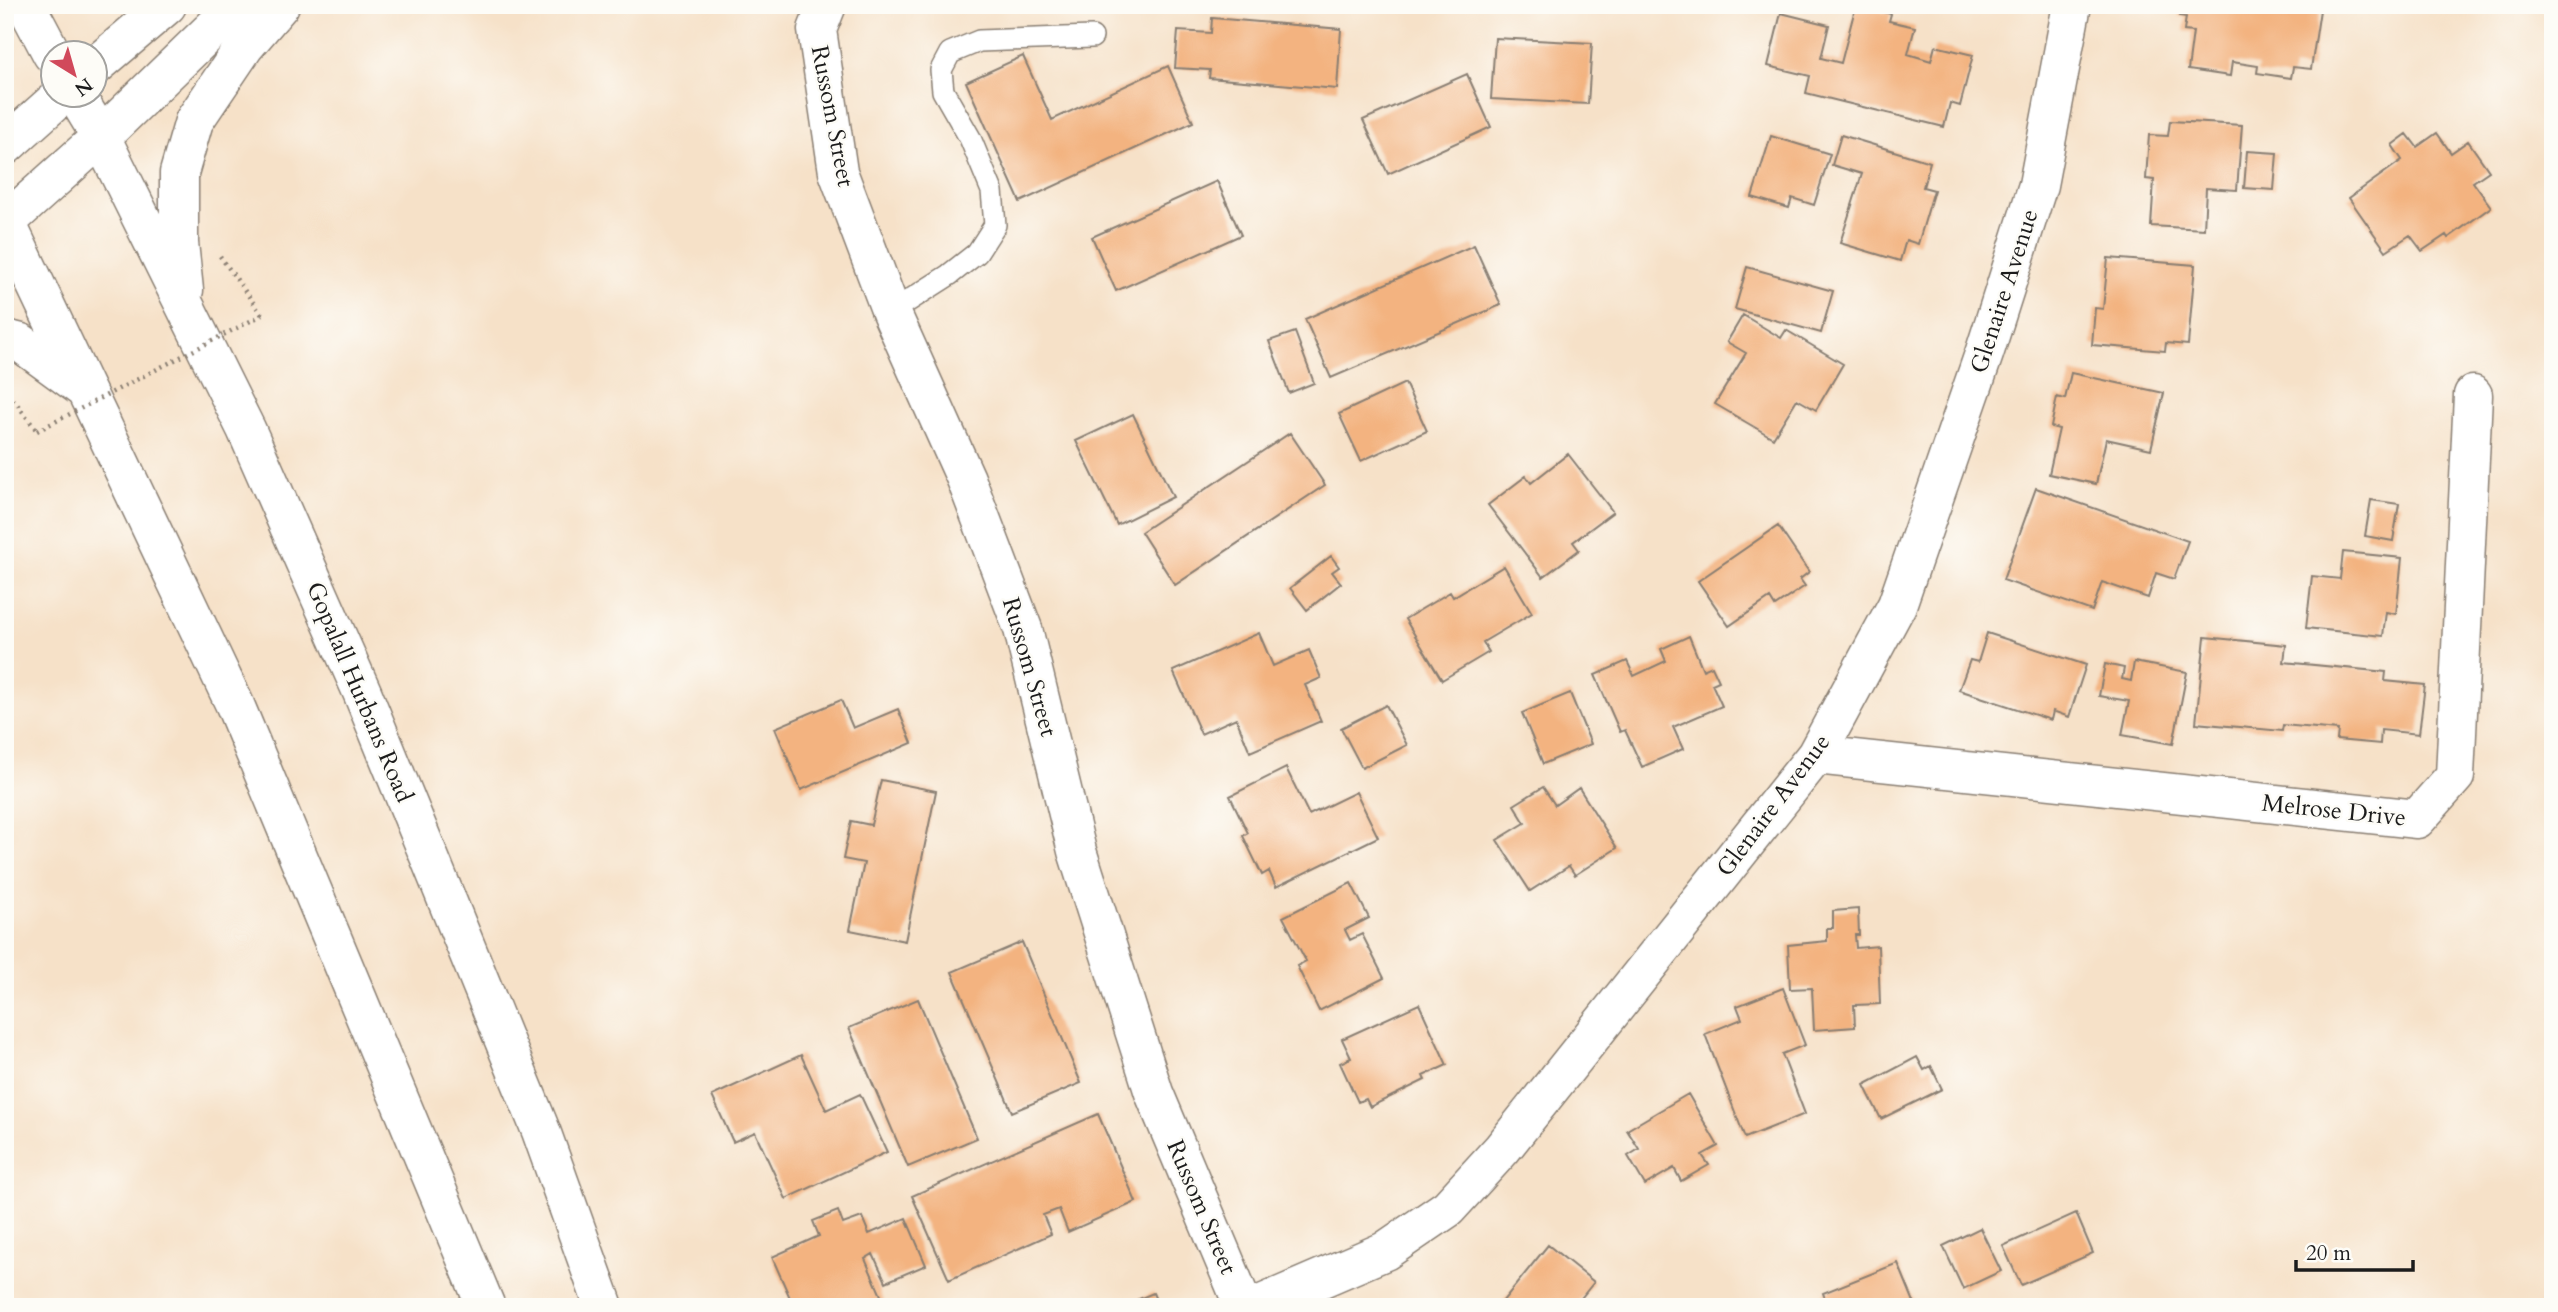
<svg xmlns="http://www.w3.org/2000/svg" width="2558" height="1312" viewBox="0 0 2558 1312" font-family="Cardo,serif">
  <rect width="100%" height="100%" fill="#fdfcf7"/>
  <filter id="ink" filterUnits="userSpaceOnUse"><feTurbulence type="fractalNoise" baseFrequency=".0143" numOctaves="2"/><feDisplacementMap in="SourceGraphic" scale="14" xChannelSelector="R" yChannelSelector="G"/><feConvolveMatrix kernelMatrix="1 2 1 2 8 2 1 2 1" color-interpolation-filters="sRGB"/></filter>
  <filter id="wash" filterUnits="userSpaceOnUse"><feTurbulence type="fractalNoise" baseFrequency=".00686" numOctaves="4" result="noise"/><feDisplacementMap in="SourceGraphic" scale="28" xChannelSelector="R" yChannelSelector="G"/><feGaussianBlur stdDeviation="1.57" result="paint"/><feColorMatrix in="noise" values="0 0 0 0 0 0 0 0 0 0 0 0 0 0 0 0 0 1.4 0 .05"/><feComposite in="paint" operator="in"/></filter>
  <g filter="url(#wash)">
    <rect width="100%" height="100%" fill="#f6e1c8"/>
    <g id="blocks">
      <!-- building -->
      <path fill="#f3b380" d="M1856,5L1891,14L1889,21L1915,27L1908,54L1931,61L1935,46L1973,55L1960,106L1950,103L1944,127L1806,93L1810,76L1768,66L1781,13L1829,25L1821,58L1841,63Z
        M2180,5H2297L2320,10L2311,69L2293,67L2291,78L2257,73L2258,66L2232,62L2230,76L2188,70L2193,32L2184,31L2186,17L2179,16Z
        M1212,18L1341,29L1337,89L1209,78L1210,70L1175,68L1178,31L1211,33Z
        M1495,38L1592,43L1588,104L1491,99Z
        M1023,56L1052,120L1168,66L1193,122L1020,202L966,82Z
        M1467,74L1491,127L1388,174L1363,120Z
        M2170,121L2242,125L2237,190L2206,188L2204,229L2151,226L2154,180L2146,179L2149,135L2168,136Z
        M2437,133L2451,153L2468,141L2489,171L2473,182L2491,207L2448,238L2446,235L2422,251L2410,235L2386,251L2349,198L2402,160L2392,145L2407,134L2417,147Z
        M1841,135L1930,162L1923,187L1934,190L1918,244L1906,240L1900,261L1840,243L1862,174L1832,165Z
        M1771,136L1830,154L1814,205L1792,198L1789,208L1752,197Z
        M2247,151L2277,153L2274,190L2244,188Z
        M1217,181L1241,235L1116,291L1092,237Z
        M1474,245L1501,305L1331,378L1305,319Z
        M2108,258L2195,265L2188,345L2166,343L2165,351L2092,345L2095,308L2103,309Z
        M1747,267L1833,291L1821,333L1735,309Z
        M1743,315L1781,338L1786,330L1843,364L1816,410L1797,399L1773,438L1715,404L1746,353L1727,342Z
        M1295,332L1314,383L1289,393L1269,341Z
        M2071,373L2164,393L2151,449L2106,439L2096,484L2049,474L2059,429L2051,427L2057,397L2065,399Z
        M1405,383L1427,431L1361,461L1339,414Z
        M1133,414L1173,497L1117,525L1076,441Z
        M1290,433L1325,485L1175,585L1141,532Z
        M1568,454L1613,512L1573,542L1579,550L1543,577L1488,505L1526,476L1531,483Z
        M2036,488L2188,541L2174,579L2156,573L2148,598L2102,582L2092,611L2003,580Z
        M2371,500L2399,504L2393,541L2365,536Z
        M1778,526L1809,572L1800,579L1805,586L1775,606L1770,598L1729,626L1698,581Z
        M2343,552L2402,558L2396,614L2386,612L2383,636L2306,628L2312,576L2340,579Z
        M1331,556L1339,567L1332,572L1341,583L1307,610L1290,588Z
        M1504,566L1532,613L1483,642L1489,652L1442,680L1405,619L1450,592L1453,597Z
        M1259,633L1273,666L1309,650L1321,678L1305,685L1321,721L1250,752L1236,718L1201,734L1173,671Z
        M1987,633L2086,665L2069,717L2053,711L2051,720L1959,690L1970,660L1978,662Z
        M1689,636L1703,670L1712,666L1719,681L1712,684L1722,706L1673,727L1683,749L1642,767L1625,730L1620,732L1595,675L1627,661L1634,676L1666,661L1661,649Z
        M2205,637L2286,645L2284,662L2386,672L2385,681L2425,685L2419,734L2381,730L2380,744L2337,740L2338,730L2283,725L2282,731L2196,723Z
        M2134,662L2187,672L2173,744L2122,735L2129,701L2099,696L2105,664L2124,668L2122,679L2131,681Z
        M1570,693L1591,744L1543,764L1522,713Z
        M841,700L853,728L898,709L912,743L801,790L775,728Z
        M1386,705L1407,745L1362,768L1341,728Z
        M1286,768L1309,815L1356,792L1378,837L1276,887L1269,871L1262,875L1243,836L1248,833L1230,796Z
        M881,780L936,791L905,941L850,930L864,863L843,859L851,821L871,825Z
        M1543,787L1555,805L1579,788L1617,848L1575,875L1569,866L1530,891L1497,840L1525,823L1514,805Z
        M1351,883L1369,918L1345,930L1350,940L1362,934L1384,978L1319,1011L1297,966L1306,961L1283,917Z
        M1858,909L1859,935H1855L1856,948L1878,946L1880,1004L1854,1005L1855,1027L1814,1030L1812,988L1790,989L1788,945L1827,941V928H1833V911Z
        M1022,942L1081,1083L1012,1112L952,972Z
        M1783,988L1805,1045L1782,1054L1805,1114L1745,1138L1705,1034L1742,1019L1737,1006Z
        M918,999L977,1138L908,1167L849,1028Z
        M1419,1004L1447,1065L1423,1076L1425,1080L1370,1107L1366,1099L1358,1102L1340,1063L1351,1058L1342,1039Z
        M801,1055L826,1110L860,1094L887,1152L786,1199L755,1132L733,1142L712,1096Z
        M1917,1057L1924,1070L1931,1066L1942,1089L1881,1119L1864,1085Z
        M1688,1094L1718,1146L1702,1155L1709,1165L1681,1181L1674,1168L1645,1185L1628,1156L1639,1149L1627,1130Z
        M1098,1114L1136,1202L1068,1232L1059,1209L1043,1215L1051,1234L949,1280L912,1196Z
        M838,1211L843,1224L862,1217L869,1234L906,1218L926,1265L886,1282L873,1254L865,1259L886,1307H794L772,1257L819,1236L813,1221Z
        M2076,1213L2093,1253L2021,1285L2003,1246Z
        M1980,1228L2001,1271L1963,1289L1943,1246Z
        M1548,1245L1594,1282L1574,1307H1498Z
        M1898,1263L1916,1307H1828L1823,1293Z
        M1153,1293L1159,1307H1120Z"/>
    </g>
  </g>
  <g filter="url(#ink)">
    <use href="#blocks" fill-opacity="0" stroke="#897e72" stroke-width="2"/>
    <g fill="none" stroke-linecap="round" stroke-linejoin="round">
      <defs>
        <path id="service" d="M891,312L949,275L977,253L995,225L992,191L970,138L943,91L941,70L950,53L979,41L1092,37"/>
        <path id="minor" d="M827,5L817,30L838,172L891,312L966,479L1023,629L1077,851L1154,1093L1244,1307
          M1816,755L2417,819L2455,776L2473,395
          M1255,1307L1385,1251L1448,1208L1502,1149L1816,755L1897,605L1985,351L2038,185L2072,5"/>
        <path id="secondary" d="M94,67L167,5
          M5,146L63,94
          M5,223L101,137L237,5"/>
        <path id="primary" d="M26,5L52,54
          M75,94L101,137L246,429L362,692L541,1131L604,1307
          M5,220L235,705L486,1307
          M184,290L179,243V173L194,121L244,47L280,5
          M5,339L21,343L84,389"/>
      </defs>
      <!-- service casing -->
      <use href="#service" stroke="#897e72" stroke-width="24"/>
      <!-- minor casing -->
      <use href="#minor" stroke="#897e72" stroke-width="41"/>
      <!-- secondary casing -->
      <use href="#secondary" stroke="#897e72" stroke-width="41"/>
      <!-- primary casing -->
      <use href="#primary" stroke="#897e72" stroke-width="41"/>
      <!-- path -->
      <path stroke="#897e72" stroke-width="4.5" stroke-dasharray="2 5" stroke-linecap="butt" d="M220,256L262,315
        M5,388L37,431"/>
      <!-- service -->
      <use href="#service" stroke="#fff" stroke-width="21"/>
      <!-- minor -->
      <use href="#minor" stroke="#fff" stroke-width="38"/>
      <!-- secondary -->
      <use href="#secondary" stroke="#fff" stroke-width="38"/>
      <!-- primary -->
      <use href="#primary" stroke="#fff" stroke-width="38"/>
      <!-- path-bridge -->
      <path stroke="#897e72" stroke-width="4.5" stroke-dasharray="2 5" stroke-linecap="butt" d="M37,431L262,315"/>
    </g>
  </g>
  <g text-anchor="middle" stroke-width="5" stroke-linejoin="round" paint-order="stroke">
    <!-- street labels -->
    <g font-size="24" fill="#1c1c1c" stroke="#fdfcf7">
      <text transform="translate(833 116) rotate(79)" y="8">Russom Street</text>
      <text transform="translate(2004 291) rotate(-72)" y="8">Glenaire Avenue</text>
      <text transform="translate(1030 667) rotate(74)" y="8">Russom Street</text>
      <text transform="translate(360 692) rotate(67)" y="8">Gopalall Hurbans Road</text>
      <text transform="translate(1773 805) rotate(-53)" y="8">Glenaire Avenue</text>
      <text transform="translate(2334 810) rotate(6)" y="8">Melrose Drive</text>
      <text transform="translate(1202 1207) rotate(67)" y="8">Russom Street</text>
    </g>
  </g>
  <!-- margin -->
  <rect width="2558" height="1312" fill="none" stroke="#fdfcf7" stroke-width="28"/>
  <!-- north arrow -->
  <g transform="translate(74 74) rotate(143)"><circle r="33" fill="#fdfcf7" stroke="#a3a29f" stroke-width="2"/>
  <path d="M0-5L12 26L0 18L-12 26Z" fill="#d1495b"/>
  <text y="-10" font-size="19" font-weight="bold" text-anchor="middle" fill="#1c1c1c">N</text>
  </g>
  <!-- scale -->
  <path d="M2296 1260v10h117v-10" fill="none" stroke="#1c1c1c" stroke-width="3.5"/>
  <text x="2306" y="1260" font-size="21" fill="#1c1c1c" stroke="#fdfcf7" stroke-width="5" paint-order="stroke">20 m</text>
</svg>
